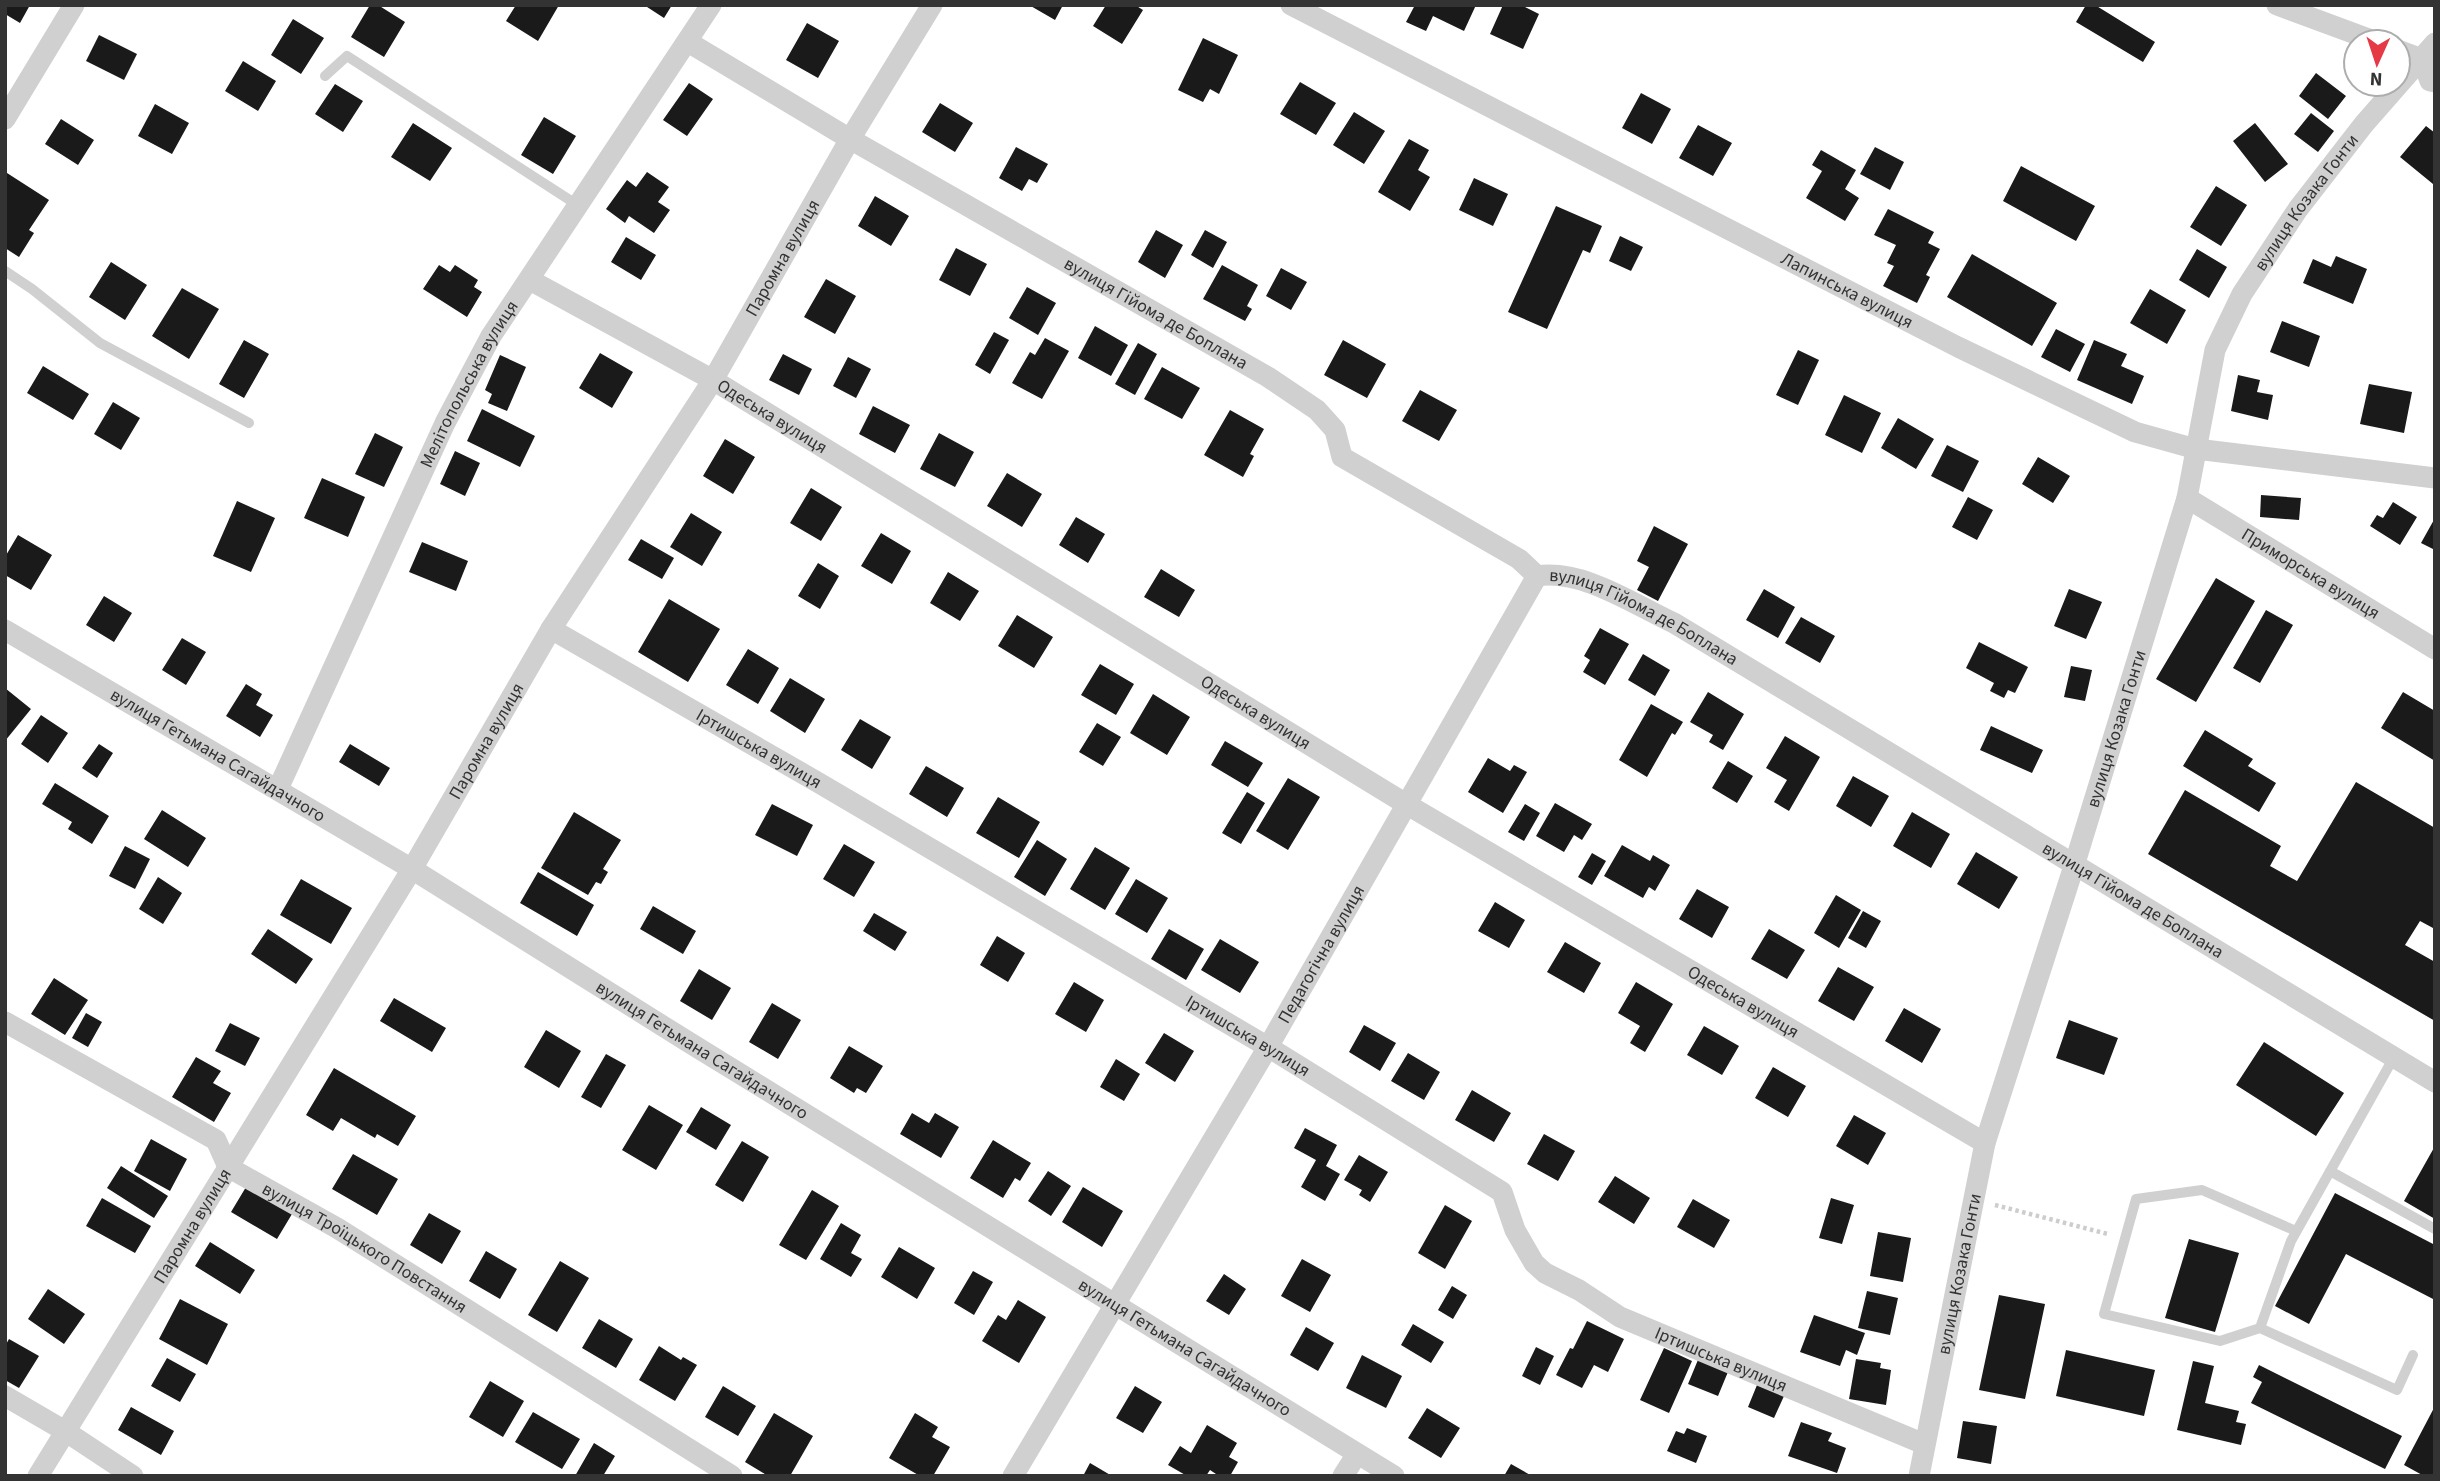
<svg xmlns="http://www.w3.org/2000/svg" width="2440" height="1481" viewBox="0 0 2440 1481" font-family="'Source Sans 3',sans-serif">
  <rect width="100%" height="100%" fill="#fff"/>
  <!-- building -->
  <path fill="#1a1a1a" d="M5,5H30L20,23L5,14Z
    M370,5H378L405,22L384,57L351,37Z
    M516,5H559L538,41L506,21Z
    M644,5H672L664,18Z
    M1029,5H1063L1055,20Z
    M1106,5H1135L1143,10L1122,44L1093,26Z
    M1415,5H1476L1464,31L1433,16L1426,31L1406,22Z
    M1503,5H1521L1539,14L1523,49L1490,34Z
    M2086,5H2095L2155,42L2143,62L2076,22Z
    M293,19L324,38L301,74L271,55Z
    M807,23L839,41L818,78L786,60Z
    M99,35L137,54L124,80L86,61Z
    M1203,38L1238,55L1219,94L1210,89L1203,102L1178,90Z
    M243,61L276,81L258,111L225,91Z
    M2316,73L2346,96L2328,119L2299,96Z
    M1300,82L1336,103L1316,135L1280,114Z
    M689,83L713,99L687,136L663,120Z
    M335,84L363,101L343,132L315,114Z
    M1641,93L1671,109L1652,144L1622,128Z
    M940,103L973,123L955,152L922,132Z
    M155,104L189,123L172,154L138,136Z
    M1354,112L1385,131L1364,164L1333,145Z
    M2311,113L2334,131L2318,152L2294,134Z
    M544,117L576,136L553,174L521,155Z
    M61,119L94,140L78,165L45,144Z
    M413,123L452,148L430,181L391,157Z
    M2255,123L2288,164L2265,182L2233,141Z
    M1698,125L1732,143L1713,176L1679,158Z
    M2426,126L2435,133V182L2433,184L2400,157Z
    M1409,139L1429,150L1418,170L1430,177L1410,211L1378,192Z
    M1016,147L1048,164L1037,183L1029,179L1022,191L999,178Z
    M1875,147L1904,162L1890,190L1860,174Z
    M1821,150L1856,170L1845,189L1859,198L1845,221L1806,198L1822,171L1812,165Z
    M2021,166L2095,206L2076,241L2003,201Z
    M647,172L669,187L658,202L670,210L654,233L629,216L625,223L606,209L627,180L636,187Z
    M7,173L49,200L29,230L34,233L19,257L5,248Z
    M1474,178L1508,194L1493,226L1459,210Z
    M2216,186L2247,205L2221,246L2190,227Z
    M875,196L909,216L891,246L858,226Z
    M1556,206L1602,226L1590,253L1583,250L1547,329L1508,312Z
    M1888,209L1934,232L1928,243L1940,249L1926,275L1930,277L1917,303L1883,286L1894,266L1887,263L1896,245L1874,235Z
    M1156,230L1183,245L1165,278L1138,262Z
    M1205,230L1227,242L1213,268L1191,255Z
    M1620,236L1643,247L1631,271L1609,261Z
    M626,237L656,255L641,280L611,262Z
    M956,248L987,264L970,296L939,280Z
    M2197,249L2227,267L2209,298L2179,280Z
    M1972,254L2057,303L2032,346L1947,297Z
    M2336,256L2367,269L2353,304L2303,283L2313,259L2331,267Z
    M111,262L147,285L125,320L89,297Z
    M439,265L450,272L455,265L478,280L474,287L482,292L467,317L423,289Z
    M1222,265L1258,285L1247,306L1252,309L1245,321L1203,299Z
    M1281,268L1307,282L1291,310L1266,296Z
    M826,279L856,296L835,334L804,317Z
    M1027,287L1056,303L1038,335L1009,318Z
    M182,288L219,309L189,359L152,336Z
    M2150,289L2186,310L2167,344L2130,323Z
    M2282,321L2320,336L2309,367L2270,352Z
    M1095,326L1128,345L1111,376L1078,358Z
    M2056,329L2085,344L2070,372L2041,357Z
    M994,332L1009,340L990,374L975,365Z
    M1045,338L1069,351L1042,399L1012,383L1030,352L1035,355Z
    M244,340L269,354L244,398L219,384Z
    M1343,340L1386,364L1367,398L1324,375Z
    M2094,340L2127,354L2121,366L2144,376L2132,404L2077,380Z
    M1138,343L1157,354L1135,395L1115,384Z
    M1798,350L1819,360L1798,405L1776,395Z
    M600,353L633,372L612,408L579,388Z
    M783,354L812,369L799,395L769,380Z
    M500,355L526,367L507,411L488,403L492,394L485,390Z
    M848,357L871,369L856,398L833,386Z
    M43,366L89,394L73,420L27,393Z
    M1162,367L1200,388L1182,419L1144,399Z
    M2238,375L2260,380L2257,392L2273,395L2268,420L2231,411Z
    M2369,384L2412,392L2404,433L2360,424Z
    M1420,390L1457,410L1439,441L1402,421Z
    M1844,395L1881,413L1862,453L1825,435Z
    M113,402L140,418L121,450L94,434Z
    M873,406L910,425L895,453L859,434Z
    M482,409L535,436L520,467L467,441Z
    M1230,410L1264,429L1250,454L1254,456L1243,477L1204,455Z
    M1898,418L1934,439L1916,469L1881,448Z
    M375,433L403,447L384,487L355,474Z
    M939,433L974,452L955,487L920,469Z
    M725,439L755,457L733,494L703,476Z
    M1947,445L1979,461L1963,492L1931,476Z
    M455,451L480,463L465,496L440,484Z
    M2038,457L2070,476L2053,503L2022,484Z
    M1007,473L1042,494L1022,527L987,506Z
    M322,478L365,497L348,537L304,518Z
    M811,488L842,507L821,541L790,523Z
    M2261,495L2301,498L2299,520L2260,517Z
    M1968,497L1993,510L1977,540L1952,527Z
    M237,501L275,518L251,572L213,556Z
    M2393,502L2417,517L2400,545L2370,526L2377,515L2383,518Z
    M691,513L722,532L702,566L670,547Z
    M1076,517L1105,534L1088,563L1059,545Z
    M2435,518V550L2421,543Z
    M1654,526L1688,544L1658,601L1637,590L1649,567L1637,561Z
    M881,533L911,551L892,584L861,566Z
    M18,535L52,555L31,590L5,575V557Z
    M641,539L674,558L662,579L628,560Z
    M422,542L468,561L456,591L409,572Z
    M818,563L839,576L820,609L798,596Z
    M1161,569L1195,590L1179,617L1144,597Z
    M948,572L979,591L960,621L930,603Z
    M2216,578L2255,601L2196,702L2156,679Z
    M1764,589L1795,607L1778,638L1746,620Z
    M2069,589L2102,602L2086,639L2054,626Z
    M104,596L132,613L114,642L86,625Z
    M669,599L720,629L688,682L638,652Z
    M2266,610L2293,625L2260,683L2233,668Z
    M1017,615L1053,637L1034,668L998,646Z
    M1801,617L1835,636L1820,663L1785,643Z
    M1600,628L1629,644L1605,685L1583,672L1590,660L1584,656Z
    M182,638L206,652L186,685L162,670Z
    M1979,642L2028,667L2015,693L2008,690L2004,698L1990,691L1994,683L1966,668Z
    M748,649L779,668L758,704L726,685Z
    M1643,654L1670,670L1655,696L1628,680Z
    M1100,664L1134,684L1116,715L1081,695Z
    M2071,666L2092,670L2085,701L2064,697Z
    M790,678L825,699L805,733L770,711Z
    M246,684L262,694L256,705L273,715L260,737L226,716Z
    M5,688L31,709L5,741Z
    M1708,692L1744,714L1723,750L1709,742L1713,735L1690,722Z
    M2403,692L2435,711V761L2381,728Z
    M1153,694L1190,717L1167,755L1130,733Z
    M1651,704L1683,722L1675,735L1672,733L1647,777L1619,760Z
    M41,715L68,733L48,763L21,744Z
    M860,719L891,737L872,769L841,750Z
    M1097,723L1121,737L1103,766L1079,752Z
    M1991,726L2043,750L2032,773L1980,750Z
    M2205,730L2253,759L2248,766L2276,783L2259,812L2183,766Z
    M1785,736L1820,757L1789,811L1774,802L1787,780L1766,768Z
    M1225,741L1263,763L1248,787L1211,765Z
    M99,744L113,753L97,778L82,768Z
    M350,744L390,768L379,786L339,762Z
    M1488,758L1510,771L1514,765L1527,772L1503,813L1468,792Z
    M1728,761L1753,776L1737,803L1712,788Z
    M926,766L964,788L947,817L909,794Z
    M1853,776L1889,796L1871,827L1836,806Z
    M1288,778L1320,797L1288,850L1256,831Z
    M2356,782L2435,828V925L2433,928L2420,921L2405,945L2435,962V1021L2148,854L2185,790L2281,846L2270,866L2297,881Z
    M55,783L109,816L92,844L68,829L72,822L42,804Z
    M1247,792L1265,803L1241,844L1222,833Z
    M998,797L1040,822L1019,858L976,833Z
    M1555,803L1592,824L1582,840L1574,835L1564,852L1536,836Z
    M772,804L813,825L797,856L755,835Z
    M1525,804L1540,813L1524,841L1508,832Z
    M162,810L206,838L188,867L144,839Z
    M574,812L621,840L603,869L608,872L601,884L596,882L588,895L541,868Z
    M1912,812L1950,834L1931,868L1893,846Z
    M1037,840L1067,859L1045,896L1014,877Z
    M844,844L875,862L854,897L823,879Z
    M1622,845L1650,861L1653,855L1670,865L1655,891L1649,887L1643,898L1604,876Z
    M125,846L150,859L135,889L109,876Z
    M1095,847L1130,868L1105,910L1070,889Z
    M1976,852L2018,877L1999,909L1957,884Z
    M1592,853L1606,861L1592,885L1578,877Z
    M538,872L594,905L577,936L520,903Z
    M158,877L182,893L163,924L139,909Z
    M301,879L352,908L331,944L280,915Z
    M1136,879L1168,898L1147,933L1115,914Z
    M1697,889L1729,907L1712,938L1679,919Z
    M1836,895L1861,910L1839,948L1814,933Z
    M1495,902L1525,920L1509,948L1478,931Z
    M653,906L696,931L683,954L640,929Z
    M1863,911L1881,921L1866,948L1848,938Z
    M874,913L907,932L895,951L863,931Z
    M268,929L313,959L296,984L251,954Z
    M1169,929L1204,949L1186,980L1151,959Z
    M1769,929L1805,950L1787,979L1751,959Z
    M997,936L1025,953L1008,982L980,965Z
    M1220,939L1259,962L1240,993L1201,970Z
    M1565,942L1601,963L1584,993L1547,972Z
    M1838,967L1874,987L1854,1021L1818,1001Z
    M699,969L731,988L712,1020L680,1001Z
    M54,978L88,1000L65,1035L31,1014Z
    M1074,982L1104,1000L1086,1032L1055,1014Z
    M1636,982L1673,1004L1645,1052L1630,1043L1640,1026L1618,1013Z
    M394,998L446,1028L432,1052L380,1021Z
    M772,1003L801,1020L778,1059L749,1042Z
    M1904,1008L1941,1029L1922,1063L1885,1041Z
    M86,1013L102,1022L88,1047L72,1038Z
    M2069,1020L2118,1038L2104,1075L2056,1058Z
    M230,1023L260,1038L245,1066L215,1051Z
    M1364,1025L1396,1043L1380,1071L1349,1052Z
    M1704,1026L1739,1046L1722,1075L1687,1055Z
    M546,1030L581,1051L559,1088L524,1067Z
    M1164,1033L1194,1051L1175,1082L1145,1063Z
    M2264,1042L2344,1093L2316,1136L2236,1085Z
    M849,1046L883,1066L866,1093L857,1088L854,1093L830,1078Z
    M1408,1053L1440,1072L1424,1100L1391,1081Z
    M606,1054L626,1065L601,1108L581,1097Z
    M196,1057L221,1071L213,1083L231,1093L214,1122L172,1097Z
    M1116,1059L1140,1074L1124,1101L1100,1087Z
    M1773,1067L1806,1086L1788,1117L1755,1098Z
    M334,1068L416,1116L398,1146L377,1134L375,1138L341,1118L333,1131L306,1115Z
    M1472,1090L1511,1113L1494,1142L1455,1120Z
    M649,1105L683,1125L656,1170L622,1150Z
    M701,1107L731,1125L716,1150L686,1132Z
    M912,1113L929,1123L935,1113L959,1127L941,1158L900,1134Z
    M1854,1115L1886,1133L1868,1165L1836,1146Z
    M1305,1128L1337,1145L1326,1166L1340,1174L1325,1201L1301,1187L1316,1160L1294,1148Z
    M1544,1134L1575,1151L1558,1181L1527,1164Z
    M151,1139L187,1159L170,1191L134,1171Z
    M993,1140L1031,1163L1020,1181L1015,1178L1003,1198L970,1178Z
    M742,1141L769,1157L743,1202L715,1185Z
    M2435,1146V1219L2404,1201Z
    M353,1154L398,1179L377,1215L332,1189Z
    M1359,1155L1388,1172L1370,1202L1359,1195L1362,1190L1344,1180Z
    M121,1166L168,1196L154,1218L107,1188Z
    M1048,1171L1071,1186L1051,1216L1028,1201Z
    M1615,1176L1650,1198L1634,1224L1598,1202Z
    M246,1187L292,1214L277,1239L231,1212Z
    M1083,1187L1123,1211L1102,1247L1062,1222Z
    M812,1190L839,1206L806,1260L779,1245Z
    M2335,1193L2435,1245V1300L2346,1254L2309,1324L2275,1306Z
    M102,1198L151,1226L135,1253L86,1226Z
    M1831,1198L1854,1205L1842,1244L1819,1238Z
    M1693,1199L1730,1220L1714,1248L1677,1227Z
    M1445,1205L1472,1221L1445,1269L1418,1253Z
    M429,1213L461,1231L442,1264L410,1245Z
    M841,1223L861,1235L851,1253L862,1259L851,1277L820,1259Z
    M1878,1232L1911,1238L1903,1282L1870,1276Z
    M2189,1239L2239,1253L2215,1332L2165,1318Z
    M210,1242L255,1270L240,1294L195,1266Z
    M899,1247L935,1268L917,1299L881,1277Z
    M486,1251L517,1269L500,1299L469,1281Z
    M1302,1259L1331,1275L1310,1312L1281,1296Z
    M560,1261L589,1278L557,1332L528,1315Z
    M973,1271L993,1282L974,1315L954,1303Z
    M1224,1274L1246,1289L1229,1315L1206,1301Z
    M1452,1286L1467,1295L1453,1319L1438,1310Z
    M48,1289L85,1314L64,1344L28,1319Z
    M1867,1291L1898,1298L1890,1335L1858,1328Z
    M1999,1295L2045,1304L2025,1399L1979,1390Z
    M180,1299L228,1324L207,1365L159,1339Z
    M1018,1300L1046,1317L1019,1363L982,1341L998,1315L1006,1320Z
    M1814,1315L1865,1333L1857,1355L1846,1350L1840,1366L1800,1352Z
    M599,1319L633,1339L616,1368L582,1348Z
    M1587,1321L1624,1339L1608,1372L1594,1365L1582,1388L1556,1375L1570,1348L1573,1349Z
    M1413,1324L1444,1342L1431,1363L1401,1345Z
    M1306,1327L1334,1343L1318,1371L1290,1355Z
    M9,1339L39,1356L19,1388L5,1380V1346Z
    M659,1346L681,1360L683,1357L697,1365L675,1401L639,1380Z
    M1536,1347L1554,1356L1540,1385L1522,1376Z
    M1664,1348L1692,1361L1669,1413L1640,1400Z
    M2066,1350L2155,1370L2144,1416L2056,1396Z
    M1362,1355L1402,1376L1386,1408L1346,1388Z
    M1700,1355L1730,1367L1718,1396L1688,1384Z
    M167,1358L196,1374L180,1402L151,1386Z
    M1856,1359L1881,1363L1880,1368L1891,1370L1886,1405L1849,1399Z
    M2193,1361L2214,1366L2205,1403L2239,1411L2236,1422L2246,1424L2241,1445L2177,1430Z
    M2259,1365L2402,1436L2385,1469L2251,1403L2262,1382L2253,1377Z
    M490,1381L524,1401L503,1437L469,1417Z
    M1757,1385L1784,1396L1774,1418L1748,1407Z
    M723,1386L756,1406L738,1436L705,1417Z
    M1135,1386L1162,1402L1143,1433L1116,1418Z
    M2435,1406V1476H2424L2404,1465Z
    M131,1407L174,1431L161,1455L118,1430Z
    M1427,1408L1460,1428L1441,1458L1408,1438Z
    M533,1412L580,1439L562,1469L515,1442Z
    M774,1413L813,1436L790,1476H768L745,1462Z
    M915,1413L938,1427L932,1437L950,1447L933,1476H920L889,1458Z
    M1963,1421L1997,1426L1991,1464L1957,1458Z
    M1801,1422L1832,1433L1828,1441L1846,1448L1837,1473L1788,1456Z
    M1207,1425L1237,1443L1229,1457L1238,1462L1230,1476H1219L1210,1470L1206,1476H1187L1168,1465L1180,1446L1191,1453Z
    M1687,1428L1707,1436L1696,1463L1667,1451L1676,1431L1684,1434Z
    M594,1443L615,1456L603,1476H575Z
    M1090,1463L1112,1476H1083Z
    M1511,1464L1532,1476H1504Z"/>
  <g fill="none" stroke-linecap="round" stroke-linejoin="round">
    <!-- path -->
    <path stroke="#cdcdcd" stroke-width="4.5" stroke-dasharray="3.5 3.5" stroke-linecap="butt" d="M1995,1205L2108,1234"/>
    <!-- service -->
    <path stroke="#d0d0d0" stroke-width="10" d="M325,76L347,56L579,206
      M5,271L32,289L100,343L249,423
      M2394,1057L2291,1241L2260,1328L2397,1390L2413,1355
      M2330,1171L2435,1229
      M2260,1328L2220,1341L2104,1314L2136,1199L2202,1190L2296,1231"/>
    <!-- minor -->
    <g stroke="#d0d0d0" stroke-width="21">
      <path id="s1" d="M1291,5L1958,347L2135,432L2196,449L2435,478"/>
      <path d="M2277,5L2377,42"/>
      <path id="s2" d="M688,42L850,139L1268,377L1317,410L1335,430L1342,457L1519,559L1537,576C1583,569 1633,604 1674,623L2435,1082"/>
      <path d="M2398,50L2422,59L2430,81L2435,82"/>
      <path d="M5,119L74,5"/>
      <path id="s3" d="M530,280L713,380L1406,804L1985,1143"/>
      <path id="s4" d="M2187,498L2435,649"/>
      <path id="s5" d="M551,629L819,783L1268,1047L1502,1192L1515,1230L1534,1263L1545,1273L1579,1290L1620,1317L1924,1444"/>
      <path id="s6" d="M5,630L412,869L690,1043L1394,1476"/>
      <path id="s7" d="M278,789L445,423L491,336L711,5"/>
      <path id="s8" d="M5,1022L216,1140L228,1167L337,1228L732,1476"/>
      <path d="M5,1396L65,1431L133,1476"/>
      <path id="s9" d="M38,1476L412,869L551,629L713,380L850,139L932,5"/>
      <path id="s10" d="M1013,1476L1268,1047L1537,576"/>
      <path d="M1343,1476L1357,1454"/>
      <path id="s11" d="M1919,1476L1985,1143L2074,866L2187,498L2215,350L2242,294L2298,209L2364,124L2435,43"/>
    </g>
  </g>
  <g text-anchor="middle" stroke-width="7" stroke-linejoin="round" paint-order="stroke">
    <!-- street labels -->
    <g font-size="18" fill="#333" stroke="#fff">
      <text dy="6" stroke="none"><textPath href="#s11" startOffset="1340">вулиця Козака Гонти</textPath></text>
      <text dy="6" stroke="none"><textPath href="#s9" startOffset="1428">Паромна вулиця</textPath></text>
      <text dy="6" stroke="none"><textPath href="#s1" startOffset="625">Лапинська вулиця</textPath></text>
      <text dy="6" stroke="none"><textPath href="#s2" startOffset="541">вулиця Гійома де Боплана</textPath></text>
      <text dy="6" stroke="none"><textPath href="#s7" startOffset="448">Мелітопольська вулиця</textPath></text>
      <text dy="6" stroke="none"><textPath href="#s3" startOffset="278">Одеська вулиця</textPath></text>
      <text dy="6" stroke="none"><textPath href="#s4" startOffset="145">Приморська вулиця</textPath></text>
      <text dy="6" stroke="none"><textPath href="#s2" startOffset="1129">вулиця Гійома де Боплана</textPath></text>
      <text dy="6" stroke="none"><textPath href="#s3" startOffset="845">Одеська вулиця</textPath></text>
      <text dy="6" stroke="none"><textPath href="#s11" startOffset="774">вулиця Козака Гонти</textPath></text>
      <text dy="6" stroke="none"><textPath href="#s9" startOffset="861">Паромна вулиця</textPath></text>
      <text dy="6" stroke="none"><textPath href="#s5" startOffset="240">Іртишська вулиця</textPath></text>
      <text dy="6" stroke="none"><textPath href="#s6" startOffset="247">вулиця Гетьмана Сагайдачного</textPath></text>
      <text dy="6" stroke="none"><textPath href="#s2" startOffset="1696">вулиця Гійома де Боплана</textPath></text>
      <text dy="6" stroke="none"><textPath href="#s10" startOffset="606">Педагогічна вулиця</textPath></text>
      <text dy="6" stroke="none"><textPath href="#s3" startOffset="1412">Одеська вулиця</textPath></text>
      <text dy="6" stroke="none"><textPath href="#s5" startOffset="807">Іртишська вулиця</textPath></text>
      <text dy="6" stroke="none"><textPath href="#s6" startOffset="814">вулиця Гетьмана Сагайдачного</textPath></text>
      <text dy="6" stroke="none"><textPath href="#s9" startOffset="294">Паромна вулиця</textPath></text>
      <text dy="6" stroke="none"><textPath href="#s8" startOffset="430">вулиця Троїцького Повстання</textPath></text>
      <text dy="6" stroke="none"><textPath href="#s11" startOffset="206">вулиця Козака Гонти</textPath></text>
      <text dy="6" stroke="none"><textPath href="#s6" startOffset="1381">вулиця Гетьмана Сагайдачного</textPath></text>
      <text dy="6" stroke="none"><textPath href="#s5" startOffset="1395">Іртишська вулиця</textPath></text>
    </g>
  </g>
  <!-- border -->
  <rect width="2440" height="1481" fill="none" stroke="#333333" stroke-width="14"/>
  <!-- north arrow -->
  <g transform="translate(2377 63) rotate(183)"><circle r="33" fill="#ffffff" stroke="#adadad" stroke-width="2"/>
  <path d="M0-5L12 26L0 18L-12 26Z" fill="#e63946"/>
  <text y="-10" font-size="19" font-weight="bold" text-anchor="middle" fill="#333333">N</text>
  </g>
</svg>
